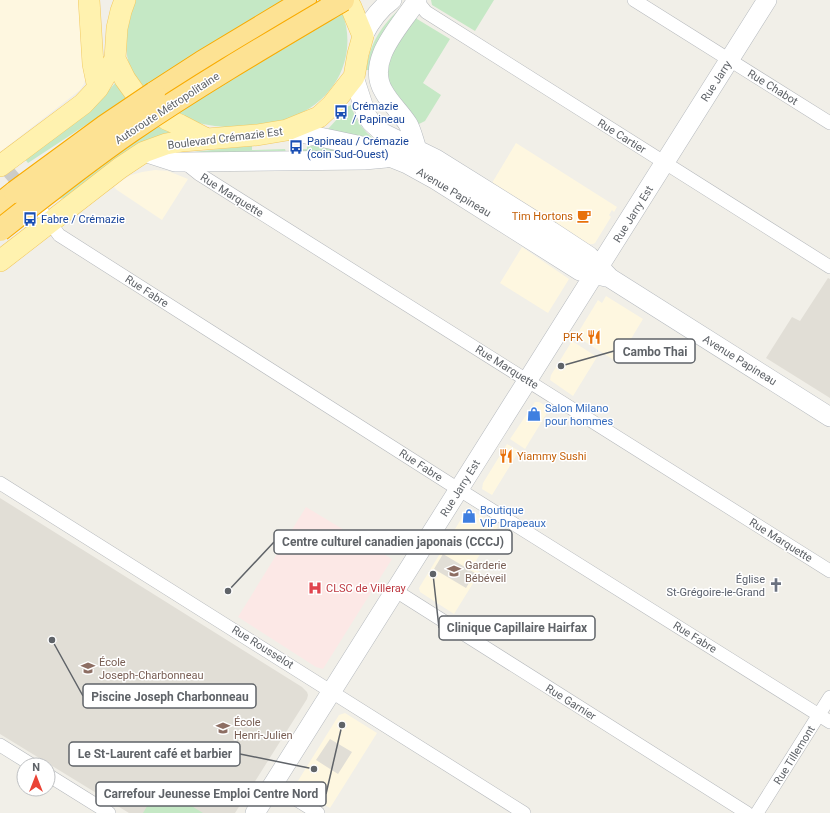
<svg xmlns="http://www.w3.org/2000/svg" width="830" height="813" viewBox="0 0 830 813" font-family="Roboto,sans-serif">
  <rect width="100%" height="100%" fill="#f1efe8"/>
  <!-- commercial -->
  <path fill="#fef7e0" d="M0,0H81L86,76L84,84L80,90L0,152Z
    M516,143L617,207L614,212L612,210L609,215L611,217L595,243L593,244H588L492,183Z
    M155,170L168,171L188,179L162,220L117,190L114,187L121,181L131,175L142,172Z
    M522,247L569,279L548,313L500,283Z
    M606,296L643,319L617,362L576,336L598,300L602,303Z
    M572,341L597,357L573,396L550,380L551,375Z
    M535,402H539L550,408L525,449L510,439Z
    M507,444L519,451L492,495L482,489L483,483Z
    M469,509L498,526L472,567L480,572L454,614L420,592L419,588L466,511Z
    M345,713L377,733L330,808L297,788L296,784L339,715Z"/>
  <!-- education -->
  <path fill="#e1ded6" d="M828,278L830,279V398L766,358L792,317L800,321Z
    M0,498L302,687L307,692L308,695L307,699L235,813H129L0,734Z
    M443,554L475,573L466,588L434,569Z
    M330,739L352,752L338,774L316,760Z"/>
  <!-- medical -->
  <path fill="#fce8e6" d="M306,507L392,559L323,669L316,667L238,617Z"/>
  <!-- green -->
  <path fill="#c5e8c5" d="M136,0H286L142,89C138,82 134,76 131,70C122,47 126,22 136,0Z
    M431,0H494L475,31L432,5Z
    M403,5L372,70H366C371,40 381,27 403,5Z
    M342,12C350,32 349,55 340,74C315,126 245,135 194,122C187,120 181,117 174,114Z
    M416,17L417,19L450,39L423,83L441,95L425,121L419,124C411,114 401,104 394,92C377,65 401,39 416,17Z
    M116,82L127,98L28,163L24,158L94,107Z
    M351,105C356,123 367,135 382,145L328,131V129L338,118L340,120L345,115L343,113L347,107Z
    M159,124L176,132L68,197L55,200Z
    M252,146V150L285,149L286,152H292V149H307V146H318L357,152L176,154L239,147Z
    M159,786L203,813H143Z"/>
  <g fill="none" stroke-linecap="round" stroke-linejoin="round">
    <!-- street-tunnel -->
    <path stroke="#ccccc8" stroke-width="13" stroke-dasharray="13 6" stroke-linecap="butt" d="M8,171L26,192"/>
    <defs>
      <path id="street" d="M634,0L830,123
        M417,1L426,12L830,267
        M184,162L199,174L830,571
        M41,210L59,235L447,482L830,722
        M0,483L524,813
        M396,591L747,813
        M0,745L32,765
        M48,775L109,813
        M273,785L318,813
        M757,813L830,697"/>
      <path id="secondary" d="M417,0C402,25 364,60 384,92C390,103 401,113 408,124C412,131 414,141 417,149
        M363,36C370,22 379,9 392,0
        M354,77L366,114L371,122L383,133L436,159L551,231L589,256L610,278L830,417
        M287,130L362,146L407,164L436,180L580,271L606,277
        M144,152L175,162H184L364,160L386,158
        M255,813L767,0"/>
      <path id="primary" d="M89,0L93,64L98,88
        M115,59L125,79L135,93
        M166,119L180,125L205,138
        M0,166L83,104L98,88L115,59L117,28L121,11L125,0
        M0,261L120,168L144,152L166,144L182,141L257,135L287,130L319,117L332,105L354,77L358,54L363,36L351,7"/>
      <path id="highway" d="M154,93L202,62L305,0
        M0,204L15,192"/>
    </defs>
    <!-- street casing -->
    <use href="#street" stroke="#b5b8bc" stroke-width="14"/>
    <!-- secondary casing -->
    <use href="#secondary" stroke="#b6babf" stroke-width="20"/>
    <!-- primary casing -->
    <use href="#primary" stroke="#f2c960" stroke-width="22"/>
    <!-- highway casing -->
    <use href="#highway" stroke="#f9ab00" stroke-width="24"/>
    <!-- street -->
    <use href="#street" stroke="#fff" stroke-width="13"/>
    <!-- secondary -->
    <use href="#secondary" stroke="#fff" stroke-width="19"/>
    <!-- primary -->
    <use href="#primary" stroke="#fff2af" stroke-width="21"/>
    <!-- highway -->
    <use href="#highway" stroke="#fde293" stroke-width="22"/>
    <defs>
      <path id="highway-bridge" d="M15,192L105,126L154,93
        M0,230C43,196 86,162 131,131C200,84 272,42 343,0"/>
    </defs>
    <!-- highway-bridge casing -->
    <use href="#highway-bridge" stroke="#f9ab00" stroke-width="24" stroke-linecap="butt"/>
    <!-- highway-bridge -->
    <use href="#highway-bridge" stroke="#fde293" stroke-width="22"/>
  </g>
  <!-- icons -->
  <defs>
    <symbol id="bus-bare" viewBox="-9 -9 18 18"><path d="M-5-6H5V4H4V6H2V4H-2V6H-4V4H-5ZM-3.5-4V0h7V-4ZM-3.5 1.2v1.5H-2V1.2ZM2 1.2v1.5H3.5V1.2Z" fill="#1a4fb4" stroke="#fff" stroke-width="2.5" paint-order="stroke"/></symbol>
    <symbol id="cafe-bare" viewBox="-9 -9 18 18"><path d="M-5.5-4.5H6V0H3Q3 3.5 0 3.5H-2.5Q-5.5 3.5-5.5 0ZM3-3.2v2h1.7v-2ZM-6 4.5H4V6H-6Z" fill="#e8710a" stroke="#fff" stroke-width="2.5" paint-order="stroke"/></symbol>
    <symbol id="restaurant-bare" viewBox="-9 -9 18 18"><path d="M-5-6h1v4h1v-4h1v4h1v-4h1v5L-1.5 .5V6h-2V.5L-5-1ZM5-6V6H3V1.5H1.5Q1.5-4 5-6Z" fill="#e8710a" stroke="#fff" stroke-width="2.5" paint-order="stroke"/></symbol>
    <symbol id="shop-bare" viewBox="-9 -9 18 18"><path d="M-5-2.5h2.3a2.7 3.5 0 0 1 5.4 0H5L5.5 6h-11ZM-1.5-2.5h3a1.5 2.3 0 0 0-3 0Z" fill="#3f7fe0" stroke="#fff" stroke-width="2.5" paint-order="stroke"/></symbol>
    <symbol id="school-bare" viewBox="-9 -9 18 18"><path d="M0-5L7-2L0 1L-7-2ZM-4 1L0 2.5L4 1V4Q0 6-4 4Z" fill="#8d6e63" stroke="#fff" stroke-width="2.5" paint-order="stroke"/></symbol>
    <symbol id="church-bare" viewBox="-9 -9 18 18"><path d="M-1.2-6h2.4v3.5h3.3v2.4h-3.3V6h-2.4V-.1h-3.3v-2.4h3.3Z" fill="#6b7280" stroke="#fff" stroke-width="2.5" paint-order="stroke"/></symbol>
    <symbol id="hospital-bare" viewBox="-9 -9 18 18"><path d="M-5-5h3v3.5h4V-5h3V5h-3V1.5h-4V5h-3Z" fill="#e0444e" stroke="#fff" stroke-width="2.5" paint-order="stroke"/></symbol>
  </defs>
  <g fill-rule="evenodd">
    <use href="#bus-bare" x="331" y="102" width="20" height="20"/>
    <use href="#bus-bare" x="286" y="137" width="20" height="20"/>
    <use href="#cafe-bare" x="574" y="206" width="20" height="20"/>
    <use href="#bus-bare" x="20" y="209" width="20" height="20"/>
    <use href="#restaurant-bare" x="584" y="327" width="20" height="20"/>
    <use href="#shop-bare" x="524" y="404" width="20" height="20"/>
    <use href="#restaurant-bare" x="496" y="446" width="20" height="20"/>
    <use href="#shop-bare" x="459" y="506" width="20" height="20"/>
    <use href="#school-bare" x="444" y="561" width="20" height="20"/>
    <use href="#church-bare" x="766" y="575" width="20" height="20"/>
    <use href="#hospital-bare" x="305" y="578" width="20" height="20"/>
    <use href="#school-bare" x="78" y="658" width="20" height="20"/>
    <use href="#school-bare" x="213" y="718" width="20" height="20"/>
  </g>
  <g text-anchor="middle" stroke-width="3" stroke-linejoin="round" paint-order="stroke">
    <!-- street labels -->
    <g font-size="11" fill="#5f6368" stroke="#fff">
      <text transform="translate(716 81) rotate(-57)" y="4">Rue Jarry</text>
      <text transform="translate(773 87) rotate(32)" y="4">Rue Chabot</text>
      <text transform="translate(167 108) rotate(-33)" y="4">Autoroute Métropolitaine</text>
      <text transform="translate(622 136) rotate(32)" y="4">Rue Cartier</text>
      <text transform="translate(225 138) rotate(-7)" y="4">Boulevard Crémazie Est</text>
      <text transform="translate(454 192) rotate(31)" y="4">Avenue Papineau</text>
      <text transform="translate(232 195) rotate(32)" y="4">Rue Marquette</text>
      <text transform="translate(633 214) rotate(-58)" y="4">Rue Jarry Est</text>
      <text transform="translate(147 291) rotate(33)" y="4">Rue Fabre</text>
      <text transform="translate(740 360) rotate(32)" y="4">Avenue Papineau</text>
      <text transform="translate(507 367) rotate(32)" y="4">Rue Marquette</text>
      <text transform="translate(421 465) rotate(33)" y="4">Rue Fabre</text>
      <text transform="translate(460 488) rotate(-58)" y="4">Rue Jarry Est</text>
      <text transform="translate(781 540) rotate(32)" y="4">Rue Marquette</text>
      <text transform="translate(695 637) rotate(32)" y="4">Rue Fabre</text>
      <text transform="translate(263 647) rotate(32)" y="4">Rue Rousselot</text>
      <text transform="translate(571 702) rotate(32)" y="4">Rue Garnier</text>
      <text transform="translate(794 755) rotate(-58)" y="4">Rue Tillemont</text>
    </g>
    <!-- transit labels -->
    <g font-size="11" fill="#164399" stroke="#fff" text-anchor="start">
      <text x="352" y="110">Crémazie<tspan x="352" dy="13">/ Papineau</tspan></text>
      <text x="307" y="145">Papineau / Crémazie<tspan x="307" dy="13">(coin Sud-Ouest)</tspan></text>
      <text x="41" y="223">Fabre / Crémazie</text>
    </g>
    <!-- food labels -->
    <g font-size="11" fill="#c56008" stroke="#fff" text-anchor="end">
      <text x="573" y="220">Tim Hortons</text>
      <text x="583" y="341">PFK</text>
      <text x="517" y="460" text-anchor="start">Yiammy Sushi</text>
    </g>
    <!-- shop labels -->
    <g font-size="11" fill="#366cbe" stroke="#fff" text-anchor="start">
      <text x="545" y="412">Salon Milano<tspan x="545" dy="13">pour hommes</tspan></text>
      <text x="480" y="514">Boutique<tspan x="480" dy="13">VIP Drapeaux</tspan></text>
    </g>
    <!-- education labels -->
    <g font-size="11" fill="#785e54" stroke="#fff" text-anchor="start">
      <text x="465" y="569">Garderie<tspan x="465" dy="13">Bébéveil</tspan></text>
      <text x="99" y="666">École<tspan x="99" dy="13">Joseph-Charbonneau</tspan></text>
      <text x="234" y="726">École<tspan x="234" dy="13">Henri-Julien</tspan></text>
    </g>
    <!-- worship labels -->
    <g font-size="11" fill="#5b616d" stroke="#fff" text-anchor="end">
      <text x="765" y="583">Église<tspan x="765" dy="13">St-Grégoire-le-Grand</tspan></text>
    </g>
    <!-- health labels -->
    <g font-size="11" fill="#be3a42" stroke="#fff" text-anchor="start">
      <text x="326" y="592">CLSC de Villeray</text>
    </g>
  </g>
  <!-- callouts -->
  <path fill="none" stroke="#5f6368" stroke-width="1.5" d="M561 366L614 351M228 591L274 542M433 574L439 628M52 640L83 696M314 769L240 754M342 725L326 794"/>
  <g fill="#5f6368" stroke="#fff" stroke-width="1.5">
    <circle cx="561" cy="366" r="4"/>
    <circle cx="228" cy="591" r="4"/>
    <circle cx="433" cy="574" r="4"/>
    <circle cx="52" cy="640" r="4"/>
    <circle cx="314" cy="769" r="4"/>
    <circle cx="342" cy="725" r="4"/>
  </g>
  <g fill="#fff" stroke="#5f6368" stroke-width="1.5">
    <rect x="614" y="339" width="81" height="24" rx="4"/>
    <rect x="274" y="530" width="238" height="24" rx="4"/>
    <rect x="439" y="616" width="156" height="24" rx="4"/>
    <rect x="83" y="684" width="173" height="24" rx="4"/>
    <rect x="69" y="742" width="171" height="24" rx="4"/>
    <rect x="96" y="782" width="230" height="24" rx="4"/>
  </g>
  <g font-size="12" text-anchor="middle" font-weight="bold" fill="#5f6368">
    <text x="655" y="356">Cambo Thai</text>
    <text x="393" y="546">Centre culturel canadien japonais (CCCJ)</text>
    <text x="517" y="632">Clinique Capillaire Hairfax</text>
    <text x="170" y="701">Piscine Joseph Charbonneau</text>
    <text x="155" y="758">Le St-Laurent café et barbier</text>
    <text x="211" y="798">Carrefour Jeunesse Emploi Centre Nord</text>
  </g>
  <!-- north arrow -->
  <g transform="translate(36 777)"><circle r="19" fill="#ffffff" stroke="#bfc1c3"/>
  <path d="M0-3L7 15L0 10L-7 15Z" fill="#ea4335"/>
  <text y="-6" font-size="11" font-weight="bold" text-anchor="middle" fill="#5f6368">N</text>
  </g>
</svg>
